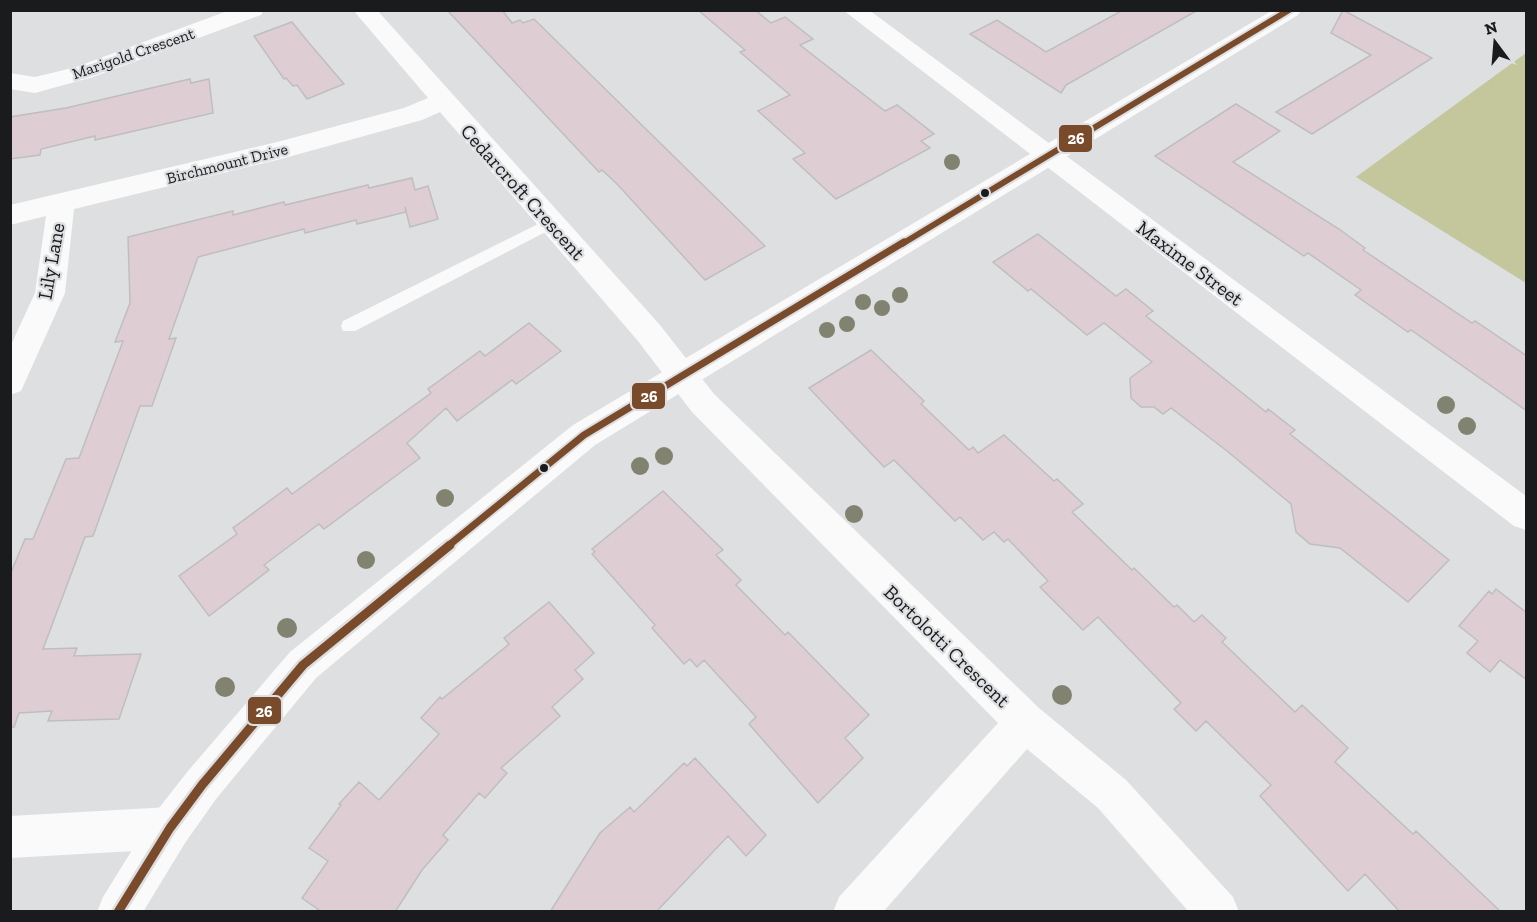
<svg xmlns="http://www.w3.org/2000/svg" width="1537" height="922" viewBox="0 0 1537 922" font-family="'Zilla Slab',serif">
  <rect width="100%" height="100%" fill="#dedfe1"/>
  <!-- forest -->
  <path fill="#c4c79c" d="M1526,53V283L1356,177Z"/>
  <!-- building -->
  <path fill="#deced4" stroke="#bfbebf" stroke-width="1.5" d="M447,10H502L512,23L520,20L523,23L534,19L765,246L705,280L617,184L602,170L599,172Z
    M698,10H755L771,23L785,17L813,39L800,45L885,111L897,105L934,134L921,141L930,148L836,199L793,159L805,153L758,111L790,95L740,52L745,50Z
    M1123,10H1198L1066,85L1061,93L970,34L997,20L1046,52Z
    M1343,10L1432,58L1312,134L1276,112L1371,55L1331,33Z
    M292,22L309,43L344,84L307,99L297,85L293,86L286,78L284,79L254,36Z
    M190,79L191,83L209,79L213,113L95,140V136L41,149L40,155L10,159V117L66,108Z
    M1236,104L1280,131L1233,162L1339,229L1365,248L1363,250L1472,323L1475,321L1527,356V411L1411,330L1408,332L1355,295L1361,290L1308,253L1304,256L1155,156Z
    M412,178L415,190L428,186L438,219L410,227L405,207L406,212L357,224L356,220L305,233L304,229L198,257L169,339L176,338L152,406H140L93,536L85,537L43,649L77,648L74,656L141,654L119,719L48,721L52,711L19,713L14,727H10V575L25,539H33L66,459L79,458L123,341L115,342L130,303L128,237L233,211V215L284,202L285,205L368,185L369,188Z
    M1038,234L1116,296L1126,289L1153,311L1146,316L1266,412L1268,409L1295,430L1290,434L1449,560L1408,602L1340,548L1310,544L1296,532L1291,504L1227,451L1171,408L1163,414L1154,407H1141L1131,398L1130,378L1152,362L1104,323L1087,335L1031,289L1028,291L993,262Z
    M529,323L561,351L516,384L512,380L457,421L446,408L407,443L420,458L324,529L319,524L292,544L264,565L269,570L209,616L179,576L237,534L233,528L287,488L292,494L431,393L428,389L480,351L485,356Z
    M871,350L924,401L921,404L969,450L973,447L978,453L1004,435L1054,481L1057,479L1083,504L1072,512L1132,570L1134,568L1174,607L1177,605L1194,622L1202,615L1226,638L1222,642L1295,712L1302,705L1348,748L1335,762L1413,834L1416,831L1501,912H1400L1365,874L1348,891L1260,796L1271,785L1206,721L1196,731L1174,709L1181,703L1098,617L1083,630L1040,587L1048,581L1008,539L1004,542L994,532L983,540L960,517L955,521L894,460L884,467L809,388Z
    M663,491L723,550L716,555L741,580L736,585L785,635L788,632L869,715L845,738L863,758L818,803L749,724L756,717L704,660L697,667L690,659L684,664L652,628L655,625L592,554L595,552L592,549Z
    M1496,589L1527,613V680L1500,660L1490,672L1467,653L1478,641L1459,626L1489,591L1492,594Z
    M549,602L594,653L575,670L583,679L552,707L560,716L501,768L507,773L485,798L479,793L443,835L448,840L422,870L395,912H322L302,898L328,861L309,848L341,805L339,804L359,782L379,800L439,734L421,718L440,697L442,699L509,644L504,638Z
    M695,758L766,835L746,856L728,836L656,912H550L600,833L630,807L634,812L684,763L687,766Z"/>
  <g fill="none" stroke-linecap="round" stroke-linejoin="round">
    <!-- service -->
    <path fill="#fafafa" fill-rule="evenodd" d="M552,217L557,218L560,222L557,226L355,331H343L341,326L343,321Z"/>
    <!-- minor -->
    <path fill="#fafafa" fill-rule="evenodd" d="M230,10H264L261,15L93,77L35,93L10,89V73L35,77L76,67Z
      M353,10H377L660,325L714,394L1039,708L1126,780L1233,897L1239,912H1189L1098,808L1027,749L883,912H833L839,897L998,723L692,412L638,341L440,112L422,120L281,159L74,209L65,293L21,391L10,395V347L35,293L46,216L10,225V205L281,141L404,108L428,98Z
      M843,10H869L1526,496V530L1514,526Z
      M170,807L185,813L191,828L185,843L170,849L10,858V816Z"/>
    <!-- tertiary -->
    <path fill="#fafafa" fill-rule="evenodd" d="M1273,10H1301L1298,15L595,445L316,678L216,799L185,843L143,912H97L103,897L155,813L188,771L290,652L573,425Z"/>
    <defs>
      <path id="bus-1-far2" d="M902,244L1289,10"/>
      <path id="bus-1-far1" d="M448,546L584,435L904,242"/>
      <path id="bus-1" d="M118,912L170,828L202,785L303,665L450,545"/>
    </defs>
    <!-- bus-1-far2 casing -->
    <use href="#bus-1-far2" stroke="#dddfe2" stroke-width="10"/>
    <!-- bus-1-far1 casing -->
    <use href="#bus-1-far1" stroke="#dddfe2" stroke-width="11"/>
    <!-- bus-1 casing -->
    <use href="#bus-1" stroke="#dddfe2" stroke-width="14"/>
    <!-- bus-1-far2 -->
    <use href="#bus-1-far2" stroke="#7a4b2a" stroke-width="6"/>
    <!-- bus-1-far1 -->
    <use href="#bus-1-far1" stroke="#7a4b2a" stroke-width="7"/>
    <!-- bus-1 -->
    <use href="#bus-1" stroke="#7a4b2a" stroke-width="9"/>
  </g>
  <!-- trees -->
  <g fill="#818370">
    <circle cx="952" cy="162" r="8"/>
    <circle cx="900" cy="295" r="8"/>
    <circle cx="863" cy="302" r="8"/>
    <circle cx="882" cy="308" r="8"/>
    <circle cx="847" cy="324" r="8"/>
    <circle cx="827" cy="330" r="8"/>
    <circle cx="1446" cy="405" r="9"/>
    <circle cx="1467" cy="426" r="9"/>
    <circle cx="664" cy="456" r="9"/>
    <circle cx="640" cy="466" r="9"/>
    <circle cx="445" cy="498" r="9"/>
    <circle cx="854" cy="514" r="9"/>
    <circle cx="366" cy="560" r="9"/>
    <circle cx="287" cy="628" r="10"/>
    <circle cx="225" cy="687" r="10"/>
    <circle cx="1062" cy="695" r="10"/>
  </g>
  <!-- markers -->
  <g fill="#1a1b1c" stroke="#dddfe2" stroke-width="2">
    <circle cx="985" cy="193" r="5"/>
    <circle cx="544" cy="468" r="5"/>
  </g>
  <g text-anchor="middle" stroke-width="4.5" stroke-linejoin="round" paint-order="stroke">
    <!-- far-street labels -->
    <g font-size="16" fill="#1a1b1c" stroke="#dddfe2">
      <text transform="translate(133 53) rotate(-19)" y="6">Marigold Crescent</text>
      <text transform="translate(227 163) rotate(-14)" y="6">Birchmount Drive</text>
    </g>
    <!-- street labels -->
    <g font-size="20" fill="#1a1b1c" stroke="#dddfe2">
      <text transform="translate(523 192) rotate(48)" y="7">Cedarcroft Crescent</text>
      <text transform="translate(51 261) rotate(-80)" y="7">Lily Lane</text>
      <text transform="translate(1190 263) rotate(37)" y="7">Maxime Street</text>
      <text transform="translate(947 646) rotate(44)" y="7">Bortolotti Crescent</text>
    </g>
  </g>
  <g stroke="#dddfe2" stroke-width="2">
    <rect x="1058" y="124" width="35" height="29" rx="6" fill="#7a4b2a"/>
    <rect x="631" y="382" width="35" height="28" rx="6" fill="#7a4b2a"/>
    <rect x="247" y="696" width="35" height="29" rx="6" fill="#7a4b2a"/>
  </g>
  <g font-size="16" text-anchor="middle" font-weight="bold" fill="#fff">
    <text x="1076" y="144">26</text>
    <text x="649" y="402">26</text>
    <text x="264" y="717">26</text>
  </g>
  <!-- border -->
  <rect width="1537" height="922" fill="none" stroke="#1a1b1c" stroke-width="24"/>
  <!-- north arrow -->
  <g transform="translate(1495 42) rotate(344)" stroke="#dddfe2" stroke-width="4.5" paint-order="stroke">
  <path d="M0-4.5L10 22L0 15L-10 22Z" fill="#1a1b1c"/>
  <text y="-9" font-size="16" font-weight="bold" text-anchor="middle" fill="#1a1b1c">N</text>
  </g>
</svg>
